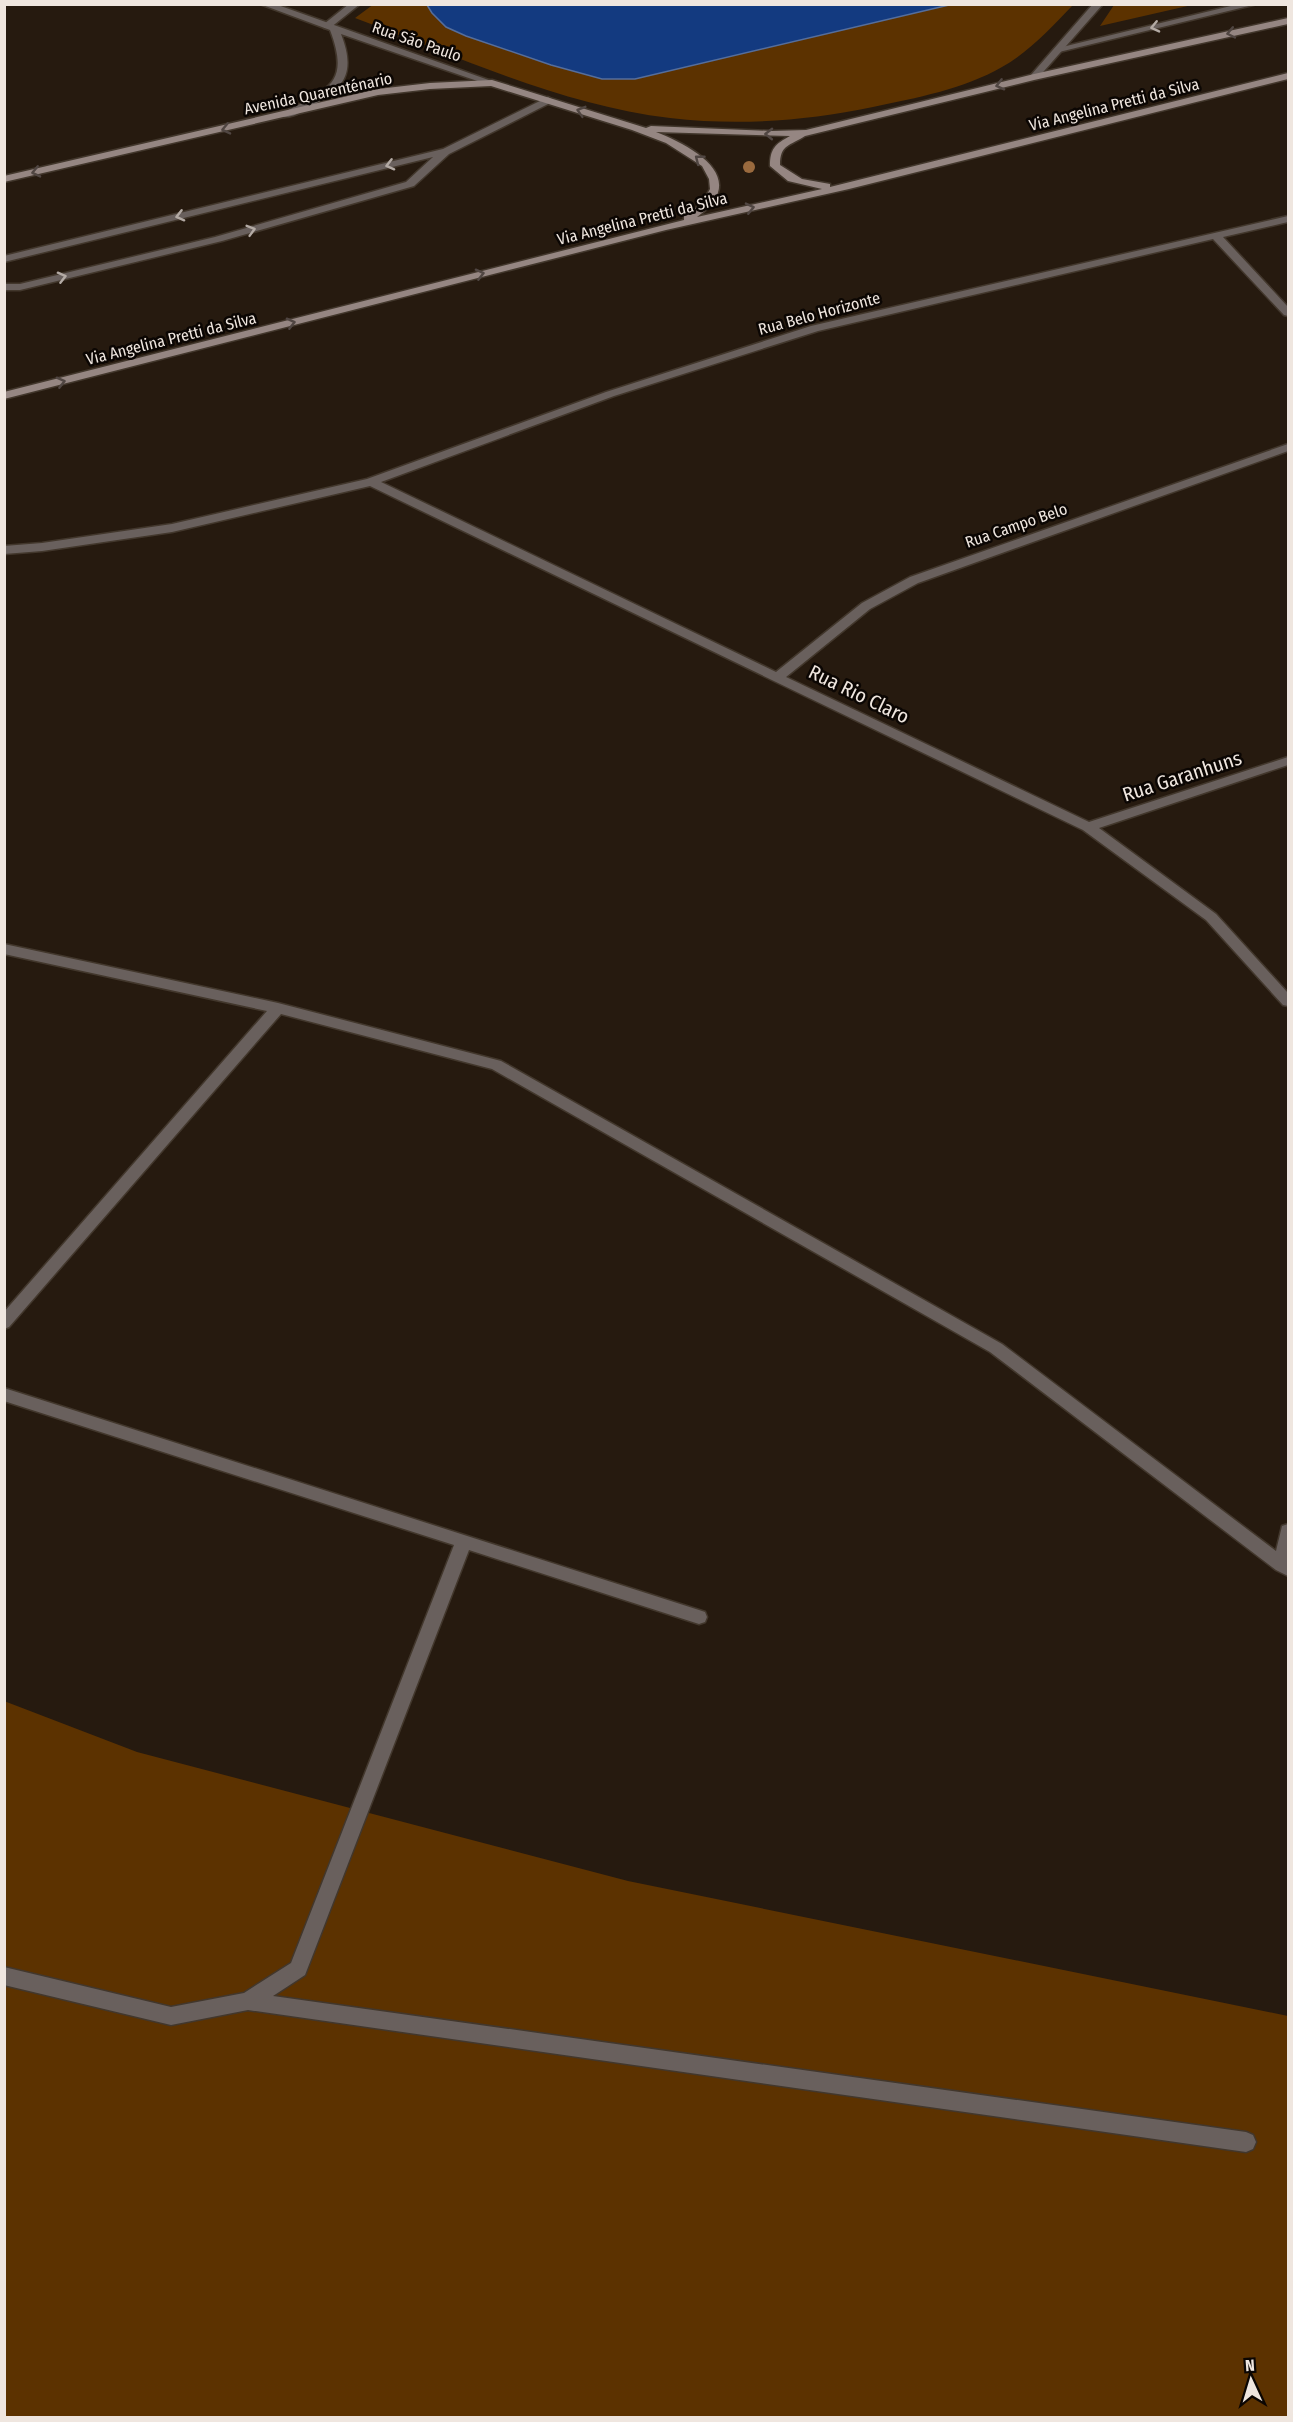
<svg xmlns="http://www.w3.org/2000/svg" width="1293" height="2422" viewBox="0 0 1293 2422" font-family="'Fira Sans Condensed',sans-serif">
  <rect width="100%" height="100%" fill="#261a0f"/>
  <!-- green -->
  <path fill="#5c3200" d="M374,4L1073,5C1052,27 1029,52 1002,67C964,89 916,98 873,107C805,121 739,126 670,118C561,105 457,56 355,18Z
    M1114,5V4L1192,5L1100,26Z
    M4,1701L137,1752L628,1881L1288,2016V2417H5Z"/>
  <!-- water -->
  <path fill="#133a80" stroke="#556e9c" stroke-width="1.5" d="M427,5H949L635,79H602L551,65L466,36L446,27L432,13Z"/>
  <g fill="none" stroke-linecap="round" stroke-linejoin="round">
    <defs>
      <path id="lane" d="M349,4H360L330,28H324V24Z
        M1239,4H1257L1059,52L1054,49Z
        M548,97L553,100L552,102L449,154L414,186L222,241L20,290H4V284H20L215,237L406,182L433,157L4,262V256L443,149Z"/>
      <path id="street" d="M260,4H275L497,83L489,85L341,34C356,73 345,88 310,107C302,111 293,118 283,117V113C327,89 351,85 330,30Z
        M1093,4H1103L1037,79H1031V75Z
        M1288,216V222L1223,237L1288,307V316L1284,315L1213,239L818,331L614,396L381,482L776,672L862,603L910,577L1288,444V451L918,583L870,609L786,677L1089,822L1288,757V765L1099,828L1216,914L1288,993V1006L1283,1005L1206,920L1083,830L370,486L172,532L42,551L4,554V546L42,543L172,524L367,479L606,392L811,326Z
        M4,944L278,1003L501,1061L1002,1344L1276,1551L1282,1526L1288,1524V1576L1276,1570L990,1352L492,1069L281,1014L9,1327L4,1329V1312L267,1011L4,954Z
        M4,1388L699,1610L705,1612L707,1617L705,1622L699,1624L469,1550L305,1975L273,1996L1246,2132L1253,2135L1256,2142L1253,2149L1246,2152L248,2010L171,2025L4,1985V1967L171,2007L244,1993L291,1963L454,1545L4,1401Z"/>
      <path id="secondary" d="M1288,18V24L1034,80L805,136C790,146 780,144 780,165L802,179L830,184V187L1288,73V79L849,189L666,230L4,399V392L684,220V216L700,205L705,198L710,189L709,179L702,166L666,143L632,130L491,86L430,89L378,95L4,182V176L378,89L430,83L492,80L646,128L651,126L772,131L806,130L1034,74ZM656,132L790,136C775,144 770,149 770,166L788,181L822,189L697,217C751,179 694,147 656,132Z"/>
    </defs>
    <!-- lane casing -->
    <use href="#lane" stroke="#42372c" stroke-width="3"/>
    <!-- street casing -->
    <use href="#street" stroke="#42372c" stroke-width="3"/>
    <!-- secondary casing -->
    <use href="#secondary" stroke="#42372c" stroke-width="3"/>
    <!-- lane -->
    <use href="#lane" fill="#69605d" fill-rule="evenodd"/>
    <!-- street -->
    <use href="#street" fill="#69605d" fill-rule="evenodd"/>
    <!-- secondary -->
    <use href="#secondary" fill="#958682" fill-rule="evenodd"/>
  </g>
  <!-- trees -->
  <circle fill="#9a6a3e" cx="749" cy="167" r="6"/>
  <!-- one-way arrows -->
  <defs><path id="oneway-chevron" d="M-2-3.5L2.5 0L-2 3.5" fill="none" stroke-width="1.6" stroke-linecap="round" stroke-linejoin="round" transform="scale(1.5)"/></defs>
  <g stroke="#b3aaa4">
    <use href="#oneway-chevron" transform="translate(1155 27) rotate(167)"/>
    <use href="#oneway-chevron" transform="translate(390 165) rotate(166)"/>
    <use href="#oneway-chevron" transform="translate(180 216) rotate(166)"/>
    <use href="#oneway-chevron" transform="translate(251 230) rotate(-16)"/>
    <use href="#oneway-chevron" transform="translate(62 277) rotate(-14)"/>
  </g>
  <g stroke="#504642">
    <use href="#oneway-chevron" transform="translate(1231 33) rotate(168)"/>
    <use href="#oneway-chevron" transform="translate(1000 85) rotate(166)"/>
    <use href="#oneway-chevron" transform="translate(581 111) rotate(-163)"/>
    <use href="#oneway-chevron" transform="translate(226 129) rotate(167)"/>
    <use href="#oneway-chevron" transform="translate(769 134) rotate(-179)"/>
    <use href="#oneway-chevron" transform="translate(699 159) rotate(-142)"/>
    <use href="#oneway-chevron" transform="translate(36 172) rotate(167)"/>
    <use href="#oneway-chevron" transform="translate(750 208) rotate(-13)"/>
    <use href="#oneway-chevron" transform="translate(480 274) rotate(-14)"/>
    <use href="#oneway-chevron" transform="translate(291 323) rotate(-14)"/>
    <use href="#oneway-chevron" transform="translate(61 382) rotate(-14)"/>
  </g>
  <g text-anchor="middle" stroke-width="5" stroke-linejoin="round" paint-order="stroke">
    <!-- far-street labels -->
    <g font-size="16" fill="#efe6df" stroke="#0b0603">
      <text transform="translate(417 41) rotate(19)" y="6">Rua São Paulo</text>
      <text transform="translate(318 93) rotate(-12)" y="6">Avenida Quarenténario</text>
      <text transform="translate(1114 104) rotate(-14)" y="6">Via Angelina Pretti da Silva</text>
      <text transform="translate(642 218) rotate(-14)" y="6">Via Angelina Pretti da Silva</text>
      <text transform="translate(819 313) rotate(-15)" y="6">Rua Belo Horizonte</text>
      <text transform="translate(171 338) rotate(-14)" y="6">Via Angelina Pretti da Silva</text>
      <text transform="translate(1016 525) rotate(-19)" y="6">Rua Campo Belo</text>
    </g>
    <!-- street labels -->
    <g font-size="20" fill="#efe6df" stroke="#0b0603">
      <text transform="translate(859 694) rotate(26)" y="7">Rua Rio Claro</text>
      <text transform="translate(1182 776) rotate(-18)" y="7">Rua Garanhuns</text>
    </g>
  </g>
  <!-- border -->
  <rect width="1293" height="2422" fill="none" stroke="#efe6df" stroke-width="12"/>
  <!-- north arrow -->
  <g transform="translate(1251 2380) rotate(356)" stroke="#0b0603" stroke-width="4.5" paint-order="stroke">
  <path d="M0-4.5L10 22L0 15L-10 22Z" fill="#efe6df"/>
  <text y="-9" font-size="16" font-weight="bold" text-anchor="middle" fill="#efe6df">N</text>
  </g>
</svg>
